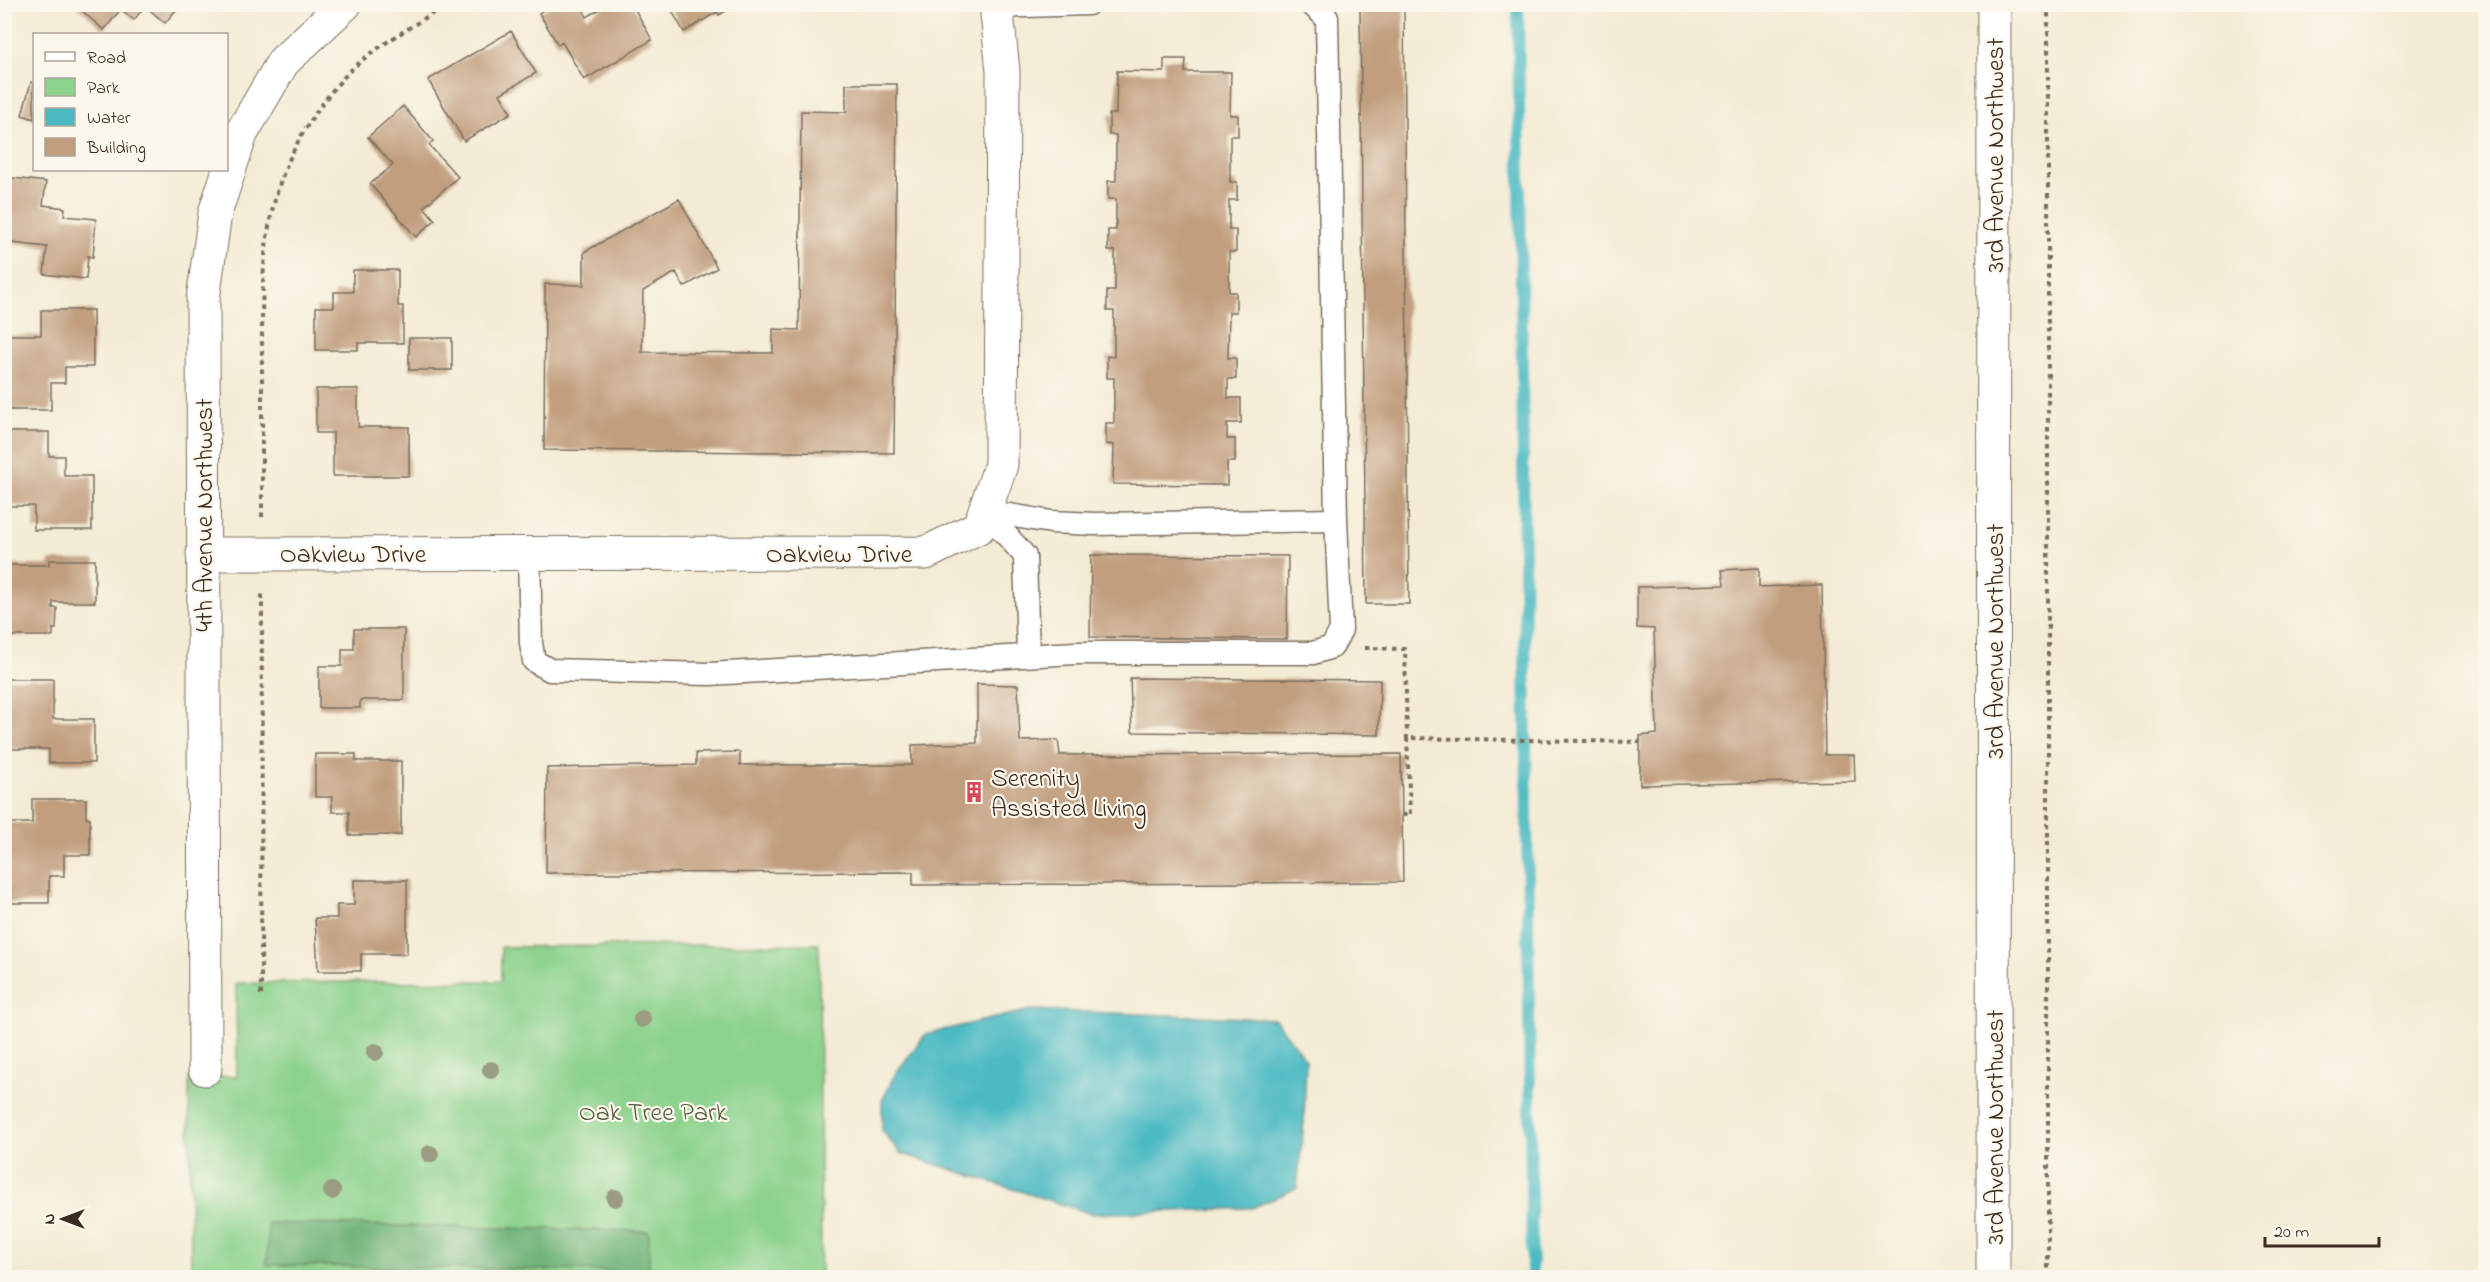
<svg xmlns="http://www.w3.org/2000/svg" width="2490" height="1282" viewBox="0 0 2490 1282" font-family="'Indie Flower',sans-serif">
  <rect width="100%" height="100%" fill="#fbf7ec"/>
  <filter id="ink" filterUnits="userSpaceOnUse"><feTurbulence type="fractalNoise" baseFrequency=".0167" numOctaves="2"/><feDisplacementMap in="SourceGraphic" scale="12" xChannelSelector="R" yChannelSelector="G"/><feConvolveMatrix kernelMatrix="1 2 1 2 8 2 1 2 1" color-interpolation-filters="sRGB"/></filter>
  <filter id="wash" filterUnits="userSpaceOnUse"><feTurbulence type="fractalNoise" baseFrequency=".008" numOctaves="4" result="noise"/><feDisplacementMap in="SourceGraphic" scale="24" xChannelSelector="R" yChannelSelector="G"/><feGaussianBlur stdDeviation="1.35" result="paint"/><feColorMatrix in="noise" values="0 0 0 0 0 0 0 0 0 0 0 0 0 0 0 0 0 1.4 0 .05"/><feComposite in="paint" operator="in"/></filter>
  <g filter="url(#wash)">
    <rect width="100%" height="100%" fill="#f3ebd4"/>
    <!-- green -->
    <path fill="#8bd28c" stroke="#637e55" stroke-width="1.5" d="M819,944L821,1277H191L189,1077L237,1076L236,983L501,981V947Z"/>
    <!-- forest -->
    <path fill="#70b478" stroke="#566f4b" stroke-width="1.5" d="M268,1223L649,1231V1272L267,1265Z"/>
    <!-- water -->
    <path fill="#4cbac3" stroke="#447270" stroke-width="1.5" d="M1030,1010L1275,1019L1306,1060L1304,1123L1297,1188L1252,1208L1092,1214L900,1153L882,1130V1101L895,1074L926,1034Z"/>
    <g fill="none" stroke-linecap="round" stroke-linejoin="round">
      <!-- stream -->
      <path stroke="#4cbac3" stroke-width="12" d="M1518,4L1532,1278"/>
    </g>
    <g id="blocks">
      <!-- building -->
      <path fill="#c19e7e" d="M74,4H181L165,23L145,6L134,20L121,9L104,30Z
        M552,4H580L587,17L608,4H632L652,40L584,80L562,42L558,45L539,13Z
        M668,4H738L719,15L717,12L684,32Z
        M1360,4H1404L1409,604H1366Z
        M511,31L536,73L500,94L511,113L464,141L428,80Z
        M1164,59H1186L1185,72H1231L1230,115H1238V136H1230V182H1237V200H1229V230H1236V252H1229V292H1236V312H1229L1228,358H1236V379H1228V398H1241V423H1227V439H1235V462H1227V485L1113,484L1114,445L1106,444V423H1114V378H1107V356L1114,357V311H1107V291H1115V251H1108V230H1116V199H1108V181H1116V135H1109V114H1116L1117,71L1164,72Z
        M31,82L34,83V119L22,115Z
        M846,84H897L894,453L544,450L545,284L584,285V252L679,199L717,268L684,287L676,272L643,291L642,352L773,353V329L799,330L801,111L846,112Z
        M403,106L433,141L429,145L458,177L424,207L435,220L416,237L370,184L393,165L368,137Z
        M4,177L46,182L43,205L65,208L64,216L96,219L93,257L88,256L86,279L44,274L47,247L4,242Z
        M353,270H398V306H403V343H358V350H316V307H334V292H353Z
        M41,310H93V367H65V383H51V410H4V335H41Z
        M409,338H452V370H409Z
        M316,389H358V427H409V476H333V433H316Z
        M4,432H49V456H64V476H92V530H34V506H4Z
        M1091,555L1288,556L1287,639L1090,637Z
        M49,560H95V602H53V608H57L56,629H53V636H4V565H49Z
        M1759,568V587L1822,585L1825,755H1854L1855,781L1640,785V736L1657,734L1654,629L1637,628V587L1724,585L1722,570Z
        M354,629H404V700H360V708H319V666H342V649H354Z
        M1130,678L1380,680L1379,735L1132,732Z
        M4,679H53V719H94V763H49V749H4Z
        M977,684L1018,685L1020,741L1058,740L1060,755L1401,754L1403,882L913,885V872L546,873L547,768L696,765V753L740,752V765H912V745L977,743Z
        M315,754H356V761H401V835H349V812H332V797H315Z
        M32,799H86V818H90V855H64V876H49V903H4V823H32Z
        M354,880H407V954H361V971H318L315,918H337V905H354Z"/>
    </g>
  </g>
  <g filter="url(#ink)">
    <use href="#blocks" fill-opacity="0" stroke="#7b6e5e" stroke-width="1.5"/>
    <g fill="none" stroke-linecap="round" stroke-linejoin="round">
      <defs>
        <path id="lane" d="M997,7L1088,4
          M985,511L1051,522L1095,524L1336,520L1327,18L1311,4
          M985,511L1025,556L1028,655
          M529,553L531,643L534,661L550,670L709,674L1076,653H1313L1332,647L1341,630L1336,520"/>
        <path id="street" d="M203,554L926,553L979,527L1001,465L1003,71L996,4
          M205,1069L203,299L215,213L241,134L283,62L345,4
          M1993,1278L1994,4"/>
      </defs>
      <!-- lane casing -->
      <use href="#lane" stroke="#7b6e5e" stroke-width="25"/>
      <!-- street casing -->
      <use href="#street" stroke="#7b6e5e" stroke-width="35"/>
      <!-- path -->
      <path stroke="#7b6e5e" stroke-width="4" stroke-dasharray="4.5 4.5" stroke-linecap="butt" d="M2048,4V1278
        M262,517C262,467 262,417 262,367C262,271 259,192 318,110C330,93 344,75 360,62C387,40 418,23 447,4
        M1365,648L1405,649L1407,738
        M1402,815H1410L1407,738L1640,742
        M261,995L262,590"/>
      <!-- lane -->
      <use href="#lane" stroke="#fff" stroke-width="22"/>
      <!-- street -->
      <use href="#street" stroke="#fff" stroke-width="33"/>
    </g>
    <!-- trees -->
    <g fill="#9b9c82">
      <circle cx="642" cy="1019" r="9"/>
      <circle cx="375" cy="1052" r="9"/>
      <circle cx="491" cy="1070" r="9"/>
      <circle cx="430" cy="1154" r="9"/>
      <circle cx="332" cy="1191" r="9"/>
      <circle cx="615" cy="1198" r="9"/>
    </g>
  </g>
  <!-- icons -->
  <defs>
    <symbol id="building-bare" viewBox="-9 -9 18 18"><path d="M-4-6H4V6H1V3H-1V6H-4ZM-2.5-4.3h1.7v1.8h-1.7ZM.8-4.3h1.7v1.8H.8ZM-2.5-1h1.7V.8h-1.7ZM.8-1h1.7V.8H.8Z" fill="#d1495b" stroke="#fbf7ec" stroke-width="2.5" paint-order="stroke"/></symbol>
  </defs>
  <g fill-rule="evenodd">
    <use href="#building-bare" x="959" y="777" width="30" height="30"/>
  </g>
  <g text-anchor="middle" stroke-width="4.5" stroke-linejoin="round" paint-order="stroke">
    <!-- street labels -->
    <g font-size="26" fill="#3b2a1e" stroke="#fbf7ec">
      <text transform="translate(1994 155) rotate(-90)" y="9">3rd Avenue Northwest</text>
      <text transform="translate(203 515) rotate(-90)" y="9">4th Avenue Northwest</text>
      <text x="353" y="562">Oakview Drive</text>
      <text x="839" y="562">Oakview Drive</text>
      <text transform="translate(1994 641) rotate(-90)" y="9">3rd Avenue Northwest</text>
      <text transform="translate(1994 1127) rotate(-90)" y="9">3rd Avenue Northwest</text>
    </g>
    <!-- poi labels -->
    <g font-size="26" fill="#3b2a1e" stroke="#fbf7ec" text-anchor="start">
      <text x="991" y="786">Serenity<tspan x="991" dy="30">Assisted Living</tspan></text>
    </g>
    <!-- park labels -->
    <g font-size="26" fill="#535c3f" stroke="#fbf7ec">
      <text x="653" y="1120">Oak Tree Park</text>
    </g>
  </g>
  <!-- margin -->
  <rect width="2490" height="1282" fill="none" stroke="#fbf7ec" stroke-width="24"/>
  <!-- legend -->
  <rect x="33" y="33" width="195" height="138" fill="#fbf7ec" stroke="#aea59a" stroke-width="1.5"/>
  <rect x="45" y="52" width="30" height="9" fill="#ffffff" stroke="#aea59a" stroke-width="1.5"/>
  <text x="87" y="63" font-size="18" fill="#3b2a1e">Road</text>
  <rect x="45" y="78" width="30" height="18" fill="#8bd28c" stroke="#aea59a" stroke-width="1.5"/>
  <text x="87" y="93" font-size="18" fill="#3b2a1e">Park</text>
  <rect x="45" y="108" width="30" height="18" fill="#4cbac3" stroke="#aea59a" stroke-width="1.5"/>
  <text x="87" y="123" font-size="18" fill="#3b2a1e">Water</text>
  <rect x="45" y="138" width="30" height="18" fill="#c19e7e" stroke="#aea59a" stroke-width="1.5"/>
  <text x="87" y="153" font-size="18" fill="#3b2a1e">Building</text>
  <!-- north arrow -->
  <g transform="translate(63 1219) rotate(270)" stroke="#fbf7ec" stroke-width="4.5" paint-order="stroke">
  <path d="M0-4.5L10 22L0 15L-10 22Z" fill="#3b2a1e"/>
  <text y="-9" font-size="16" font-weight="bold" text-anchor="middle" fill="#3b2a1e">N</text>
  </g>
  <!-- scale -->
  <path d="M2265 1237v9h114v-9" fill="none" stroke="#3b2a1e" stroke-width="3"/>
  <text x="2274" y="1237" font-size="18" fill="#3b2a1e" stroke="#fbf7ec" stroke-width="4.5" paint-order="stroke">20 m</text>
</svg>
